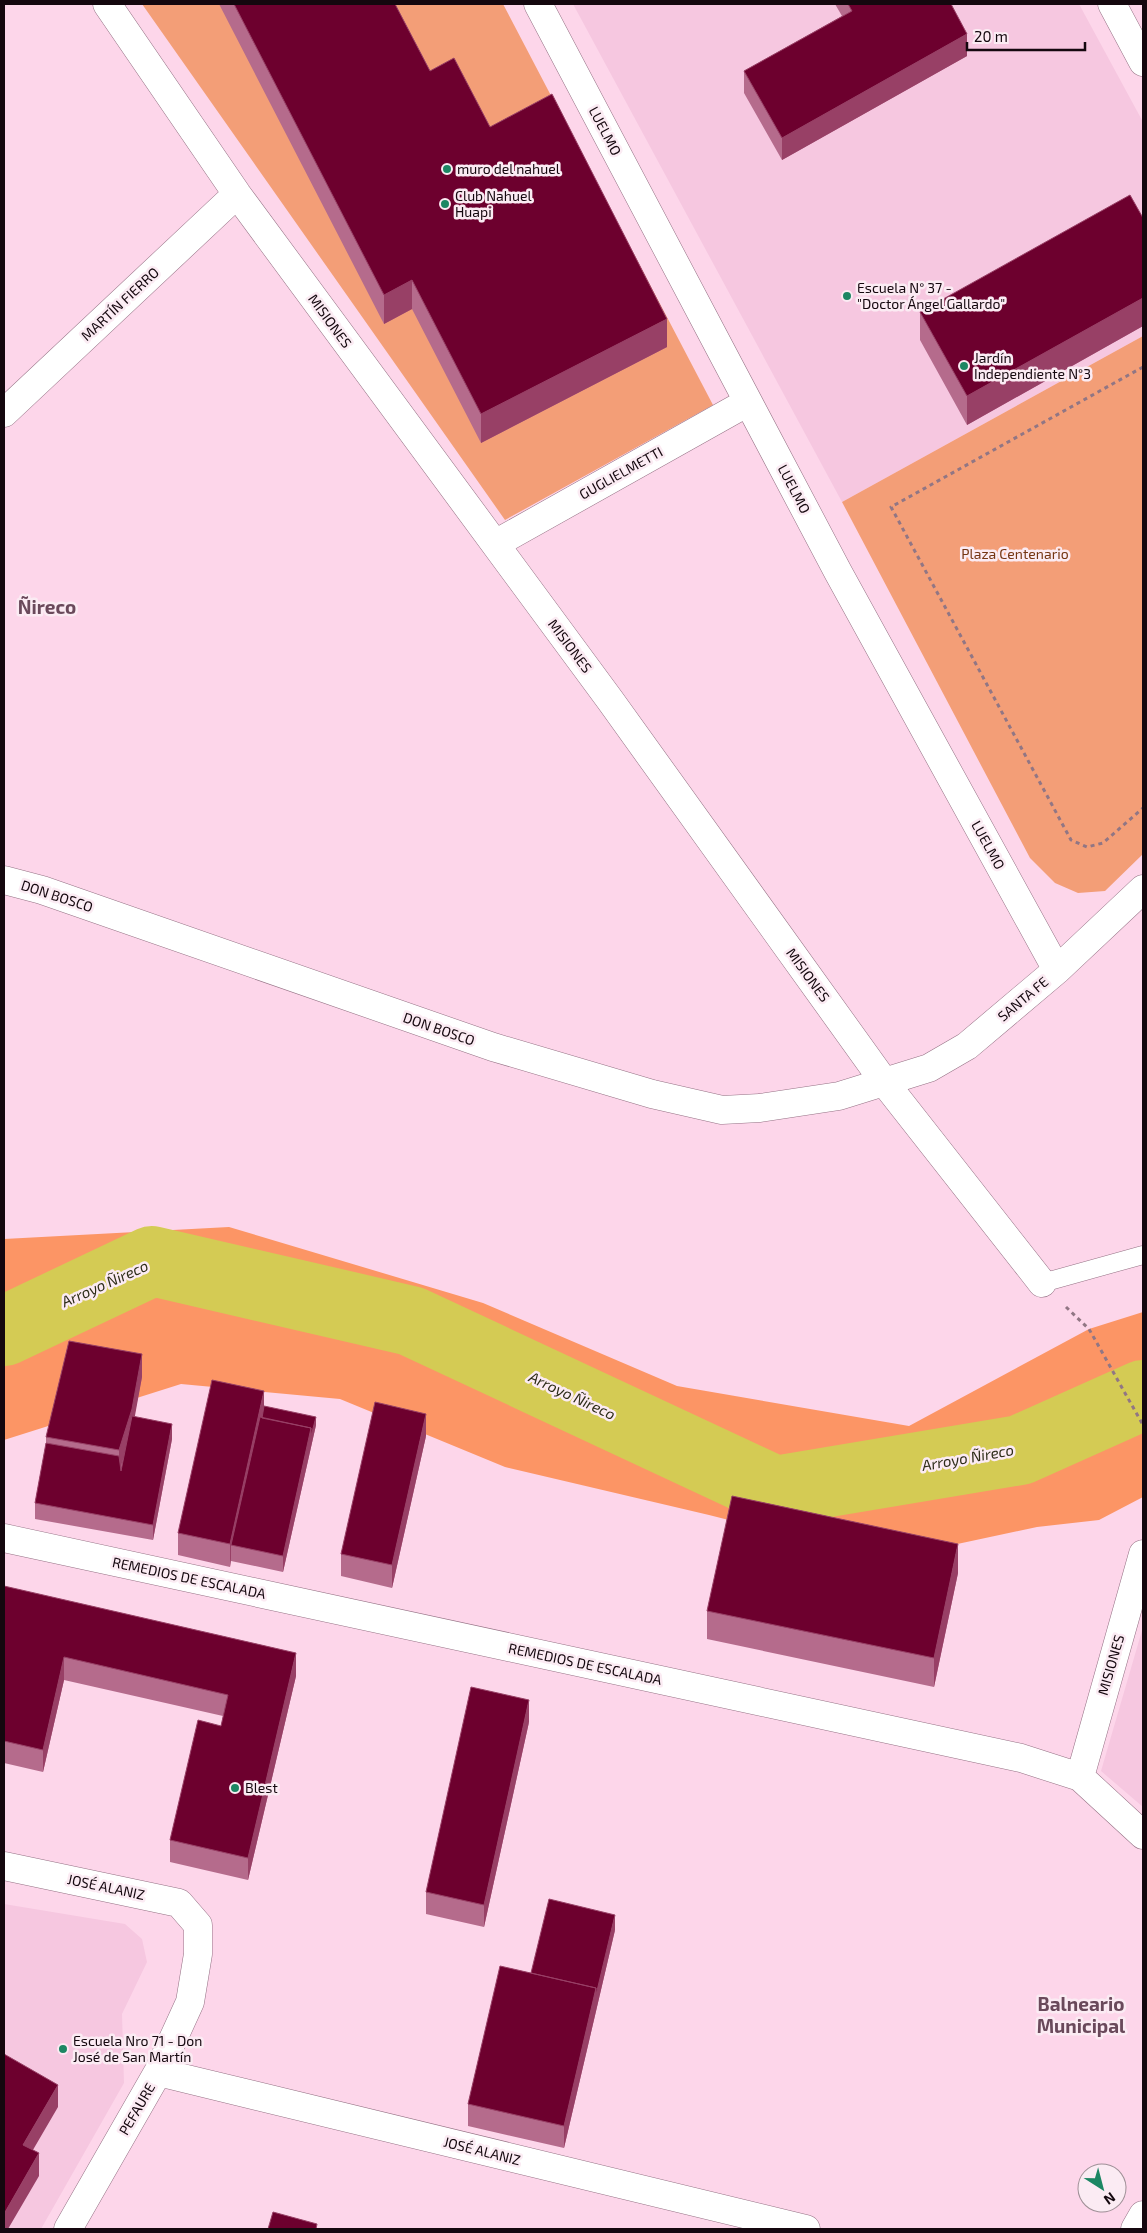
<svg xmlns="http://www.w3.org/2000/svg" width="1147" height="2233" viewBox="0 0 1147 2233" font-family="'Exo 2',sans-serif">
  <rect width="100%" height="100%" fill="#fdd6ea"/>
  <!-- built -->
  <path fill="#f6c7e0" d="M573,4H1079L1143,122V336L842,502Z
    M1143,1627V1807L1101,1771Z
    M4,1904L125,1924L142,1939L147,1962L122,2014L124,2083L41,2229H4Z"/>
  <!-- green -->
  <path fill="#f39e77" d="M142,4H503L713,405L505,520Z
    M1143,336V854L1105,891L1078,893L1055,883L1030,858L842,502Z"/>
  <!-- forest -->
  <path fill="#fc9565" d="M229,1227L483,1303L677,1386L909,1426L1089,1329L1143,1312V1497L1099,1520L1037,1527L948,1546L808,1540L709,1515L505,1467L340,1399L181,1384L4,1440V1239Z"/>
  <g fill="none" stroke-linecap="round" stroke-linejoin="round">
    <!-- river -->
    <path stroke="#d4cb54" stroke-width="70" d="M4,1331L152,1261L411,1321L775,1491L1020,1450L1143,1395"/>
    <defs>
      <path id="lane" d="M1042,1283L1143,1255"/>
      <path id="street" d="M107,4L237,194L610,700L885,1083L1042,1283
        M538,4L838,572L1057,970
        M1112,4L1143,62
        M4,413L237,194
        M495,544L748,402
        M4,880L42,890L493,1047L652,1094L722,1110L760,1108L839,1096L929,1068L967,1046L1057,970L1143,889
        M4,1538L1021,1758L1080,1777L1143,1835
        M1080,1777L1143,1554
        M4,1866L179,1903L198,1925V1954L190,2002L158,2072L68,2229
        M158,2072L806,2229
        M1135,2229L1143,2215"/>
    </defs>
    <!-- lane casing -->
    <use href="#lane" stroke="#957285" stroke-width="19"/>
    <!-- street casing -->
    <use href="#street" stroke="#957285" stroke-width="29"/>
    <!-- path -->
    <path stroke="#917684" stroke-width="3" stroke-dasharray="4 4" stroke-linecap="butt" d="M1143,367L891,507L1071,840L1087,847L1103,843L1143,808
      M1066,1307L1089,1329L1143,1425"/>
    <!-- lane -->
    <use href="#lane" stroke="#fff" stroke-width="18"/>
    <!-- street -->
    <use href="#street" stroke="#fff" stroke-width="28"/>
  </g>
  <!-- wall -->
  <path fill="#b56b8c" d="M219,4H395L430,71L490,127L667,347L481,443L412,309L384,324Z
    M835,4H951L967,56L782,160L744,93V71L842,16Z
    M1143,218V326L967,425L920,340V312Z
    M142,1377L134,1417L172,1439L153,1540L35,1519V1503L46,1443V1437Z
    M264,1406L316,1425L283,1572L231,1561V1559L230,1567L178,1555V1533Z
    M426,1436L392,1588L341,1576V1554Z
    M958,1573L934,1687L707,1639V1611Z
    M4,1586L296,1676L248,1880L170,1862V1840L221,1726L223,1716L64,1680L43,1772L4,1763Z
    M529,1722L484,1927L426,1914V1892Z
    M615,1930L564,2148L468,2126V2104Z"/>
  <!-- shaded-wall -->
  <path fill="#984066" d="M967,34V56L782,160V138Z
    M412,280V309L384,324V295Z
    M1143,298V326L967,425V396Z
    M667,319V347L481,443V414Z
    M142,1354V1377L132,1432L119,1472V1450Z
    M264,1391V1414L231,1545V1559L230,1567V1544Z
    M426,1414V1436L392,1588V1565Z
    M316,1417V1425L283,1572V1556L311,1428Z
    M172,1424V1439L153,1540V1525Z
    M958,1544V1573L934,1687V1658Z
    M296,1653V1676L248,1880V1858Z
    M64,1657V1680L43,1772V1750Z
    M529,1700V1722L484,1927V1905Z
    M615,1915V1930L564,2148V2126L596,1988Z
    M58,2085V2107L23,2167V2145Z
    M39,2153V2176L8,2229H4V2214Z"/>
  <!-- building -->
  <path fill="#6d002e" stroke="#984066" d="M234,4H395L430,71L454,58L490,127L552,94L667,319L481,414L412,280L384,295Z
    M848,4H951L967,34L782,138L744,71L852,11Z
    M1130,195L1143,218V298L967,396L920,312Z
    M69,1341L142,1354L132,1409L119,1450L46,1437Z
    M212,1380L264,1391L230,1544L178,1533Z
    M375,1402L426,1414L392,1565L341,1554Z
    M264,1406L316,1417L311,1436V1428L262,1418Z
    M132,1416L172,1424L153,1525L35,1503L46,1443L119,1456L121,1471Z
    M260,1417L311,1428L283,1556L231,1545Z
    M732,1496L958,1544L934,1658L707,1611Z
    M4,1586L296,1653L248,1858L170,1840L198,1720L221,1726L228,1695L64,1657L43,1750L4,1741Z
    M471,1687L529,1700L484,1905L426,1892Z
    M549,1899L615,1915L596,1995V1988L531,1973Z
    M500,1966L596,1988L564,2126L468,2104Z
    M4,2054L58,2085L23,2145L39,2153L4,2214Z
    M273,2212L317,2224L316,2229H268Z"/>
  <!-- markers -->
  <g fill="#1c8663" stroke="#fbebf3" stroke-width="2">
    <circle cx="447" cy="169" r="5"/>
    <circle cx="445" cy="204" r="5"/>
    <circle cx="847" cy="296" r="5"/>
    <circle cx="964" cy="366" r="5"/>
    <circle cx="235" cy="1788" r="5"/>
    <circle cx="63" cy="2049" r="5"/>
  </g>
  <g text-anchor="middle" stroke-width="5" stroke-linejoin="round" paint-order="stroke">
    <!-- street labels -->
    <g font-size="14" fill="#14070e" stroke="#fbebf3">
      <text transform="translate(605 131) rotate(62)" y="5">LUELMO</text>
      <text transform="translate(120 304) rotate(-43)" y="5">MARTÍN FIERRO</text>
      <text transform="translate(330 321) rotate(54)" y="5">MISIONES</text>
      <text transform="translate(621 473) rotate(-29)" y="5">GUGLIELMETTI</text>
      <text transform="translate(794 489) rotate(62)" y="5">LUELMO</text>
      <text transform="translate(570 646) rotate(53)" y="5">MISIONES</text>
      <text transform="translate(988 845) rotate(61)" y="5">LUELMO</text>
      <text transform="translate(57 896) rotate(18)" y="5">DON BOSCO</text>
      <text transform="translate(808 975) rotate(54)" y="5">MISIONES</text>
      <text transform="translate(1023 999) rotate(-40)" y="5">SANTA FE</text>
      <text transform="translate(439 1029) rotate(19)" y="5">DON BOSCO</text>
      <text transform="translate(189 1578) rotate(12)" y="5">REMEDIOS DE ESCALADA</text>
      <text transform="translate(585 1664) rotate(12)" y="5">REMEDIOS DE ESCALADA</text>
      <text transform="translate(1111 1665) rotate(-74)" y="5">MISIONES</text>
      <text transform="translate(106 1887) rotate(12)" y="5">JOSÉ ALANIZ</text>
      <text transform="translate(137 2109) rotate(-60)" y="5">PEFAURE</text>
      <text transform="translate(482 2151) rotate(14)" y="5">JOSÉ ALANIZ</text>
    </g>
    <!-- poi labels -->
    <g font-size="14" fill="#14070e" stroke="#fbebf3" text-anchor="start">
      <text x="457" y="174">muro del nahuel</text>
      <text x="455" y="201">Club Nahuel<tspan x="455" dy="16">Huapi</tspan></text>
      <text x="857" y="293">Escuela N° 37 -<tspan x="857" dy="16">"Doctor Ángel Gallardo"</tspan></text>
      <text x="974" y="363">Jardín<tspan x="974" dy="16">Independiente N°3</tspan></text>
      <text x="245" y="1793">Blest</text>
      <text x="73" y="2046">Escuela Nro 71 - Don<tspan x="73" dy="16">José de San Martín</tspan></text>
    </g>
    <!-- park labels -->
    <g font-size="14" fill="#753512" stroke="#fbebf3">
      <text x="1015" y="559">Plaza Centenario</text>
    </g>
    <!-- water labels -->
    <g font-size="15" font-style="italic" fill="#2d2c18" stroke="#fbebf3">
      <text transform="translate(105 1284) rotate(-24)" y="5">Arroyo Ñireco</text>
      <text transform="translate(572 1396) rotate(25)" y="5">Arroyo Ñireco</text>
      <text transform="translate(968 1458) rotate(-10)" y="5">Arroyo Ñireco</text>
    </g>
    <!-- district labels -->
    <g font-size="19" font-weight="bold" fill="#6a495b" stroke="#fbebf3">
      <text x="47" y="614">Ñireco</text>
      <text x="1081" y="2011">Balneario<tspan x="1081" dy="22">Municipal</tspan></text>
    </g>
  </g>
  <!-- border -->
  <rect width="1147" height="2233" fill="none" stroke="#14070e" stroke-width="10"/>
  <!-- north arrow -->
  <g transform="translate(1102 2188) rotate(144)"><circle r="24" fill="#fbebf3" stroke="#9f9097"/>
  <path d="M0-4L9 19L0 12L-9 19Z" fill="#1c8663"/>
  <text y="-8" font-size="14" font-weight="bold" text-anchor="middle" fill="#14070e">N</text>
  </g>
  <!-- scale -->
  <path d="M967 42v8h118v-8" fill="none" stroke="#14070e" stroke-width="2.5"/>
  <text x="974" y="42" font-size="15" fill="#14070e" stroke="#fbebf3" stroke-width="4" paint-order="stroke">20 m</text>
</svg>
